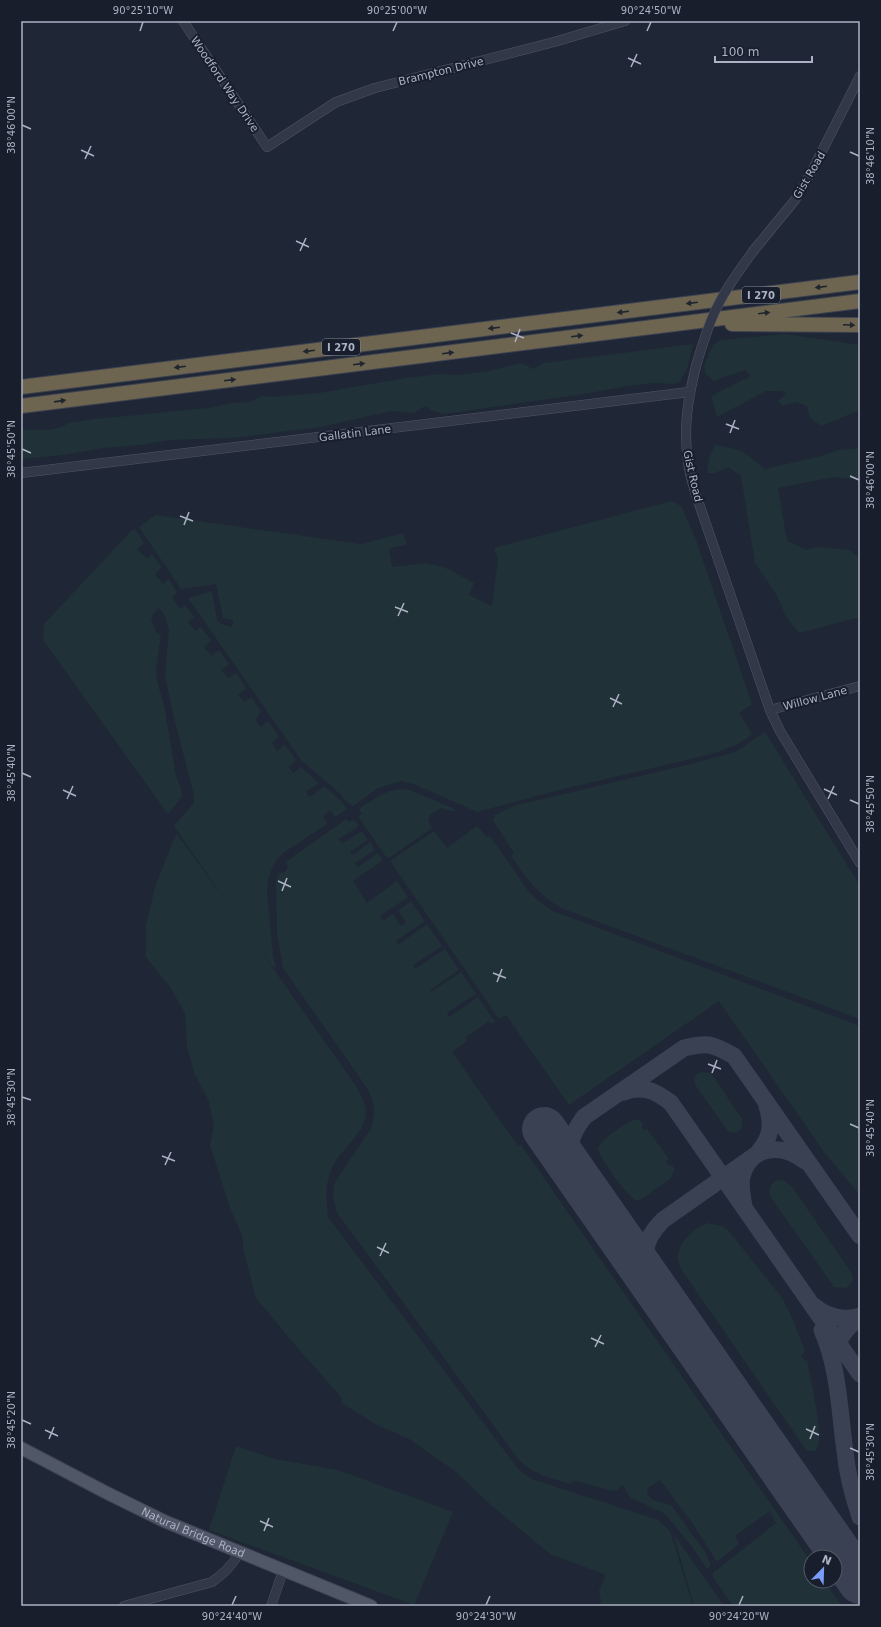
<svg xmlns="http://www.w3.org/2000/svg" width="881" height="1627" viewBox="0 0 881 1627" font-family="'DejaVu Sans',sans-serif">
  <rect width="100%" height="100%" fill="#1f2636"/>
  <!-- green -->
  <path fill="#203237" d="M785,334L860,345V410L821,426L810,418L807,406L796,402L782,406L778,401L787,393L781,391H766L717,417L711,396L751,376L745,370L714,381L705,373L704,365L713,345L720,340Z
    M693,344L688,366L679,383L672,384L654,383L628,386L584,394L444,414L431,410L425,406L414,413L391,411L321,427L232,438L170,440L141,445L103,448L62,455L21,459V430H47L62,427L68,423L95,419L208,408L232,403L249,402L262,396L274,397L319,393L406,378L440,374L457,375L489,371L522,363L533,369L544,363Z
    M715,445C741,449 745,452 765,469L821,456L839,450L860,448V480L834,477L778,488L787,541L807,550L816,547L850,550L860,559V617L799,633L787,618L775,592L755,563L741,476L728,467L715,473H707L709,458Z
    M672,501L681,506L696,540L752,704L739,713L752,734C741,745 723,750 708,755L563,789L477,812L414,784L401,781L378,788L353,806L349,804L335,789L301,760L188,598L212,591L217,620L221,624L232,627L233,620L223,618L216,584L181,589L139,527L155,515L361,544L403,533L407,545L389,548L392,567L425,563L444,567L474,583L469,595L492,606L498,559L494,548Z
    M135,529L144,543L137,549L147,559L152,554L162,567L155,574L163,584L169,579L177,592L172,597L180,609L185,605L194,617L188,622L195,631L201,627L211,640L204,647L211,656L219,650L229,664L221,670L228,678L236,673L246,688L238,695L244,702L251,697L261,711L255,720L261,727L268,721L279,737L272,743L277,751L285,745L296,760L289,767L293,773L301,767L319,783L306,792L310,797L324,786L340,800L347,809L335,817L330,810L323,816L327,824L283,853L276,860L271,871L268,880L267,891L273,955L276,968L272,966L234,913L356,1086C359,1092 363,1099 365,1106C371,1130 341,1148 332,1168C325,1184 326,1199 328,1217L519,1470L532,1479L658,1520L670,1531L693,1606H599L601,1601L599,1591L606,1575L550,1554L491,1505L455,1471L409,1439L377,1425L342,1403V1398L295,1345L256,1298L244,1253L242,1235L230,1208L210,1145L214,1126L209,1101L194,1073L187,1046L185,1013L170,987L146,957V926L155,887L172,844L177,834L227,903L174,826L194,803V795L174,718L165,676L169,629L164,614L159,608L154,613L151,620L156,632L161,635L156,669L157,680L165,710L176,776L181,788L182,797L168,814L43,640L44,624L132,530Z
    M765,732L860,886V1019L561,908C539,895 524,877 511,855L514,854L512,850L493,820L495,815L513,806L687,765L735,752Z
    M401,789L410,790L455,809V811L446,810L442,808L430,815L428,821L432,828L389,858L386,857L358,816L362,814L359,809C374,799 383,791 401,789Z
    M346,819L349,822L353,819L359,826L339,839L342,844L362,831L368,840L350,852L352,855L370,842L375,850L355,863L358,867L378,853L383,860L353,881L367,903L397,881L408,897L380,916L383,921L393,914L401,926L406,922L398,911L411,901L425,921L396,941L398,945L427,924L442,946L413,965L415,969L445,949L459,970L430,990L431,992L461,972L476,994L447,1013L449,1017L478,997L495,1022L491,1024L489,1021L465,1038L467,1041L452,1052L518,1146L521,1145L811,1562V1581H824L842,1606H733L713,1577V1573L776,1523L770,1511L735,1536L739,1544L717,1562L693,1524L660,1480L648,1488L647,1494L653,1500L671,1505L705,1552L711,1565L707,1569L693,1548L665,1514L630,1497L623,1485L617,1490L613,1491L576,1481H572L571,1484C550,1478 535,1475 519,1460L338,1214C333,1203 332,1193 335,1182L372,1127L374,1113L373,1101L367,1088L283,968L277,934L276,881L279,873H284L288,867L286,862Z
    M477,826L487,837L490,836L529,892L537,900L553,911L860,1026V1195L824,1152L719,1001L569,1105L506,1015L499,1019L390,861L434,831L447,848Z
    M701,1072L711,1073L742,1119C744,1129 738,1135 728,1131L696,1086L694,1079L697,1074Z
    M637,1119L644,1124L641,1126L644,1130L647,1129L669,1159L666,1161L670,1167L672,1165L675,1169L670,1179L640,1200L637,1201C628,1198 600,1158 598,1149C599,1140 629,1120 637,1119Z
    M779,1180L785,1181L792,1187L851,1272C854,1280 852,1283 846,1288L834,1287L770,1196C769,1188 770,1182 779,1180Z
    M707,1223L722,1226L728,1230L783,1299L793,1320L805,1351L801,1355L805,1361L807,1360C810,1376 823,1433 818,1446C818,1448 816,1450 815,1451H808L804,1447L681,1269C671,1248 689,1232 707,1223Z
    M236,1446L275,1459L338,1470L453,1512L414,1605L209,1530Z
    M674,1536H675L724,1606H694Z"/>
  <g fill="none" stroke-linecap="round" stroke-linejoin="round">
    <!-- taxiway -->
    <path stroke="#3a4152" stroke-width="17" d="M624,1092C643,1085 656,1091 671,1103L860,1374
      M574,1172C568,1147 568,1139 584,1117L684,1048C709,1042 712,1044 734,1056L860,1236
      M744,1206C742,1196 740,1186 742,1176C751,1144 783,1144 805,1161
      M653,1285C642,1258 641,1242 663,1220L757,1154C771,1138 773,1126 767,1106
      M814,1306C827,1317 844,1321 860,1316
      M822,1330C839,1369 839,1409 845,1451C847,1473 853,1496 860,1517
      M836,1353C838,1337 847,1327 860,1318"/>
    <!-- runway -->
    <path stroke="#3a4152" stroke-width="44" d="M544,1129L860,1582"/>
    <defs>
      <path id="minor" d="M183,21L267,147L336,102L375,88L554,42L625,21
        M754,250L795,200L812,171L860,76
        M696,366C688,398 683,429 688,461C689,473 693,484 696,495L770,710L780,731L860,863
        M21,473L689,392
        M770,710L860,686
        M124,1606L212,1582C224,1573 232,1566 239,1553
        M271,1606L283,1571"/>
      <g id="major">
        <path id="s1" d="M21,1448L107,1493L164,1521L371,1606"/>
      </g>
      <path id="highway" d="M732,324L860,325
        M21,387L860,282
        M21,406L860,301"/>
    </defs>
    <!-- minor casing -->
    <use href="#minor" stroke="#505565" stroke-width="10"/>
    <!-- major casing -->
    <use href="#major" stroke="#3c4150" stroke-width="14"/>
    <!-- highway casing -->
    <use href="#highway" stroke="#3d4251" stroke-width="16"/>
    <!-- minor -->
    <use href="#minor" stroke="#323847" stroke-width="9"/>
    <!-- major -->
    <use href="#major" stroke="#505767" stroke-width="12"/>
    <!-- highway -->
    <use href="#highway" stroke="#6d654f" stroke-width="14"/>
    <defs>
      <path id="minor-bridge" d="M696,366C701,349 706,332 713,316C723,292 739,271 754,250"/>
    </defs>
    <!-- minor-bridge casing -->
    <use href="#minor-bridge" stroke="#505565" stroke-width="10" stroke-linecap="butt"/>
    <!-- minor-bridge -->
    <use href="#minor-bridge" stroke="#323847" stroke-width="9"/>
  </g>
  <!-- one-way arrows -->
  <defs><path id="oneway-solid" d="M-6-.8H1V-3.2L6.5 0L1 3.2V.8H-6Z"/></defs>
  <g fill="#20252f">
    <use href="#oneway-solid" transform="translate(821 287) rotate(173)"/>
    <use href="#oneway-solid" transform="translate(692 303) rotate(173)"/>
    <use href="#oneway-solid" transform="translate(623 312) rotate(173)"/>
    <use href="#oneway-solid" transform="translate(764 313) rotate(-7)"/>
    <use href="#oneway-solid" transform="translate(849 325) rotate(2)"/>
    <use href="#oneway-solid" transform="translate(494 328) rotate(173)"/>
    <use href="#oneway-solid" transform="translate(577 336) rotate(-7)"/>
    <use href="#oneway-solid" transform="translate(309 351) rotate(173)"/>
    <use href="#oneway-solid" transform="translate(448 353) rotate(-7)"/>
    <use href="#oneway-solid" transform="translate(359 364) rotate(-7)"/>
    <use href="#oneway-solid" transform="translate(180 367) rotate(173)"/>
    <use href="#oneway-solid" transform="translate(230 380) rotate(-7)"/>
    <use href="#oneway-solid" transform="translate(60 401) rotate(-8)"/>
  </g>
  <!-- ticks -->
  <path fill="none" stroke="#acb2c4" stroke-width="1.5" d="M140,31L143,22M393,31L397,22M647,31L651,22M628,58L641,64M631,67L637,54M22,125L31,129M81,150L94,156M850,152L859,156M85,159L91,146M296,241L309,247M300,251L306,238M511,333L524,338M515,342L520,329M726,424L739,429M730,433L735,420M22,449L31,453M850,476L859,480M180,516L193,521M184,525L189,512M395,607L408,612M398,616L404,603M610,698L622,704M613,707L619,694M22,773L31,777M824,789L837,795M63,790L76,796M67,799L73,786M828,799L834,786M850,800L859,804M278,881L291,887M282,891L287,878M493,973L506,978M497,982L502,969M708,1064L721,1069M712,1073L717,1060M22,1097L31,1100M850,1124L859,1128M162,1156L175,1161M165,1165L171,1152M377,1247L389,1253M380,1256L386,1243M591,1338L604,1344M595,1347L601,1335M22,1420L31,1424M806,1429L819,1435M45,1430L58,1436M49,1439L54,1427M810,1439L815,1426M850,1448L859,1452M260,1521L273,1527M264,1531L269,1518M232,1605L236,1596M486,1605L490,1596M739,1605L743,1596"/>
  <g text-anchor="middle" stroke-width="4" stroke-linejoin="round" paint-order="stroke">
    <!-- shield labels -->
    <g fill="#181e2b" stroke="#808696" stroke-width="1">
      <rect x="742" y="287" width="38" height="16" rx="3"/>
      <rect x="322" y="339" width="38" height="16" rx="3"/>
    </g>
    <g font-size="10" font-weight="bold" fill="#acb2c4">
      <text x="761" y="299">I 270</text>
      <text x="341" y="351">I 270</text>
    </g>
    <!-- street labels -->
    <g font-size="11" fill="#acb2c4" stroke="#181e2b">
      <text transform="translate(441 71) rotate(-14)" y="4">Brampton Drive</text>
      <text transform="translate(225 84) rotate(56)" y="4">Woodford Way Drive</text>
      <text transform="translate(809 175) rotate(-60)" y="4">Gist Road</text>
      <text transform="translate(355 433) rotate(-7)" y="4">Gallatin Lane</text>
      <text transform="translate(693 476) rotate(77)" y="4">Gist Road</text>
      <text transform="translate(815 698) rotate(-15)" y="4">Willow Lane</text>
      <text dy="4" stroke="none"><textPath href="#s1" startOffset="192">Natural Bridge Road</textPath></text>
    </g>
  </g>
  <!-- border -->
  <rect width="881" height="1627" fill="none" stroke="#181e2b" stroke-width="44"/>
  <!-- north arrow -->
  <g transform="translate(823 1569) rotate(23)"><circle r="19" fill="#181e2b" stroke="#535968"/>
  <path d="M0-3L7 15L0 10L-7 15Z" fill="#7b9dfa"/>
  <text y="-6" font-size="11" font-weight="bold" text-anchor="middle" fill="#acb2c4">N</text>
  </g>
  <!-- scale -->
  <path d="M715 56v6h97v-6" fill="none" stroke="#acb2c4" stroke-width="2"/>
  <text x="721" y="56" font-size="12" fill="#acb2c4" stroke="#181e2b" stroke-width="3" paint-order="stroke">100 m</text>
  <rect x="22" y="22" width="837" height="1583" fill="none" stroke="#acb2c4" stroke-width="1.5"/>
  <g font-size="10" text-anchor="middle" fill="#acb2c4">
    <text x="143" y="14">90°25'10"W</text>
    <text x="397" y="14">90°25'00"W</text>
    <text x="651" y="14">90°24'50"W</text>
    <text transform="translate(11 125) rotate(-90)" y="4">38°46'00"N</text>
    <text transform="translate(870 156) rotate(-90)" y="4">38°46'10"N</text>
    <text transform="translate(11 449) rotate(-90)" y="4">38°45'50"N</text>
    <text transform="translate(870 480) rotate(-90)" y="4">38°46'00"N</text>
    <text transform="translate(11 773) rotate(-90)" y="4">38°45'40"N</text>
    <text transform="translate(870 804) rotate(-90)" y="4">38°45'50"N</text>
    <text transform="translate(11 1097) rotate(-90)" y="4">38°45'30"N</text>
    <text transform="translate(870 1128) rotate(-90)" y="4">38°45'40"N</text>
    <text transform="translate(11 1420) rotate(-90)" y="4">38°45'20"N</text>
    <text transform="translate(870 1452) rotate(-90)" y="4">38°45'30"N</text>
    <text x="232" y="1620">90°24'40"W</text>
    <text x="486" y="1620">90°24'30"W</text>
    <text x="739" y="1620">90°24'20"W</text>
  </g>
</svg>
